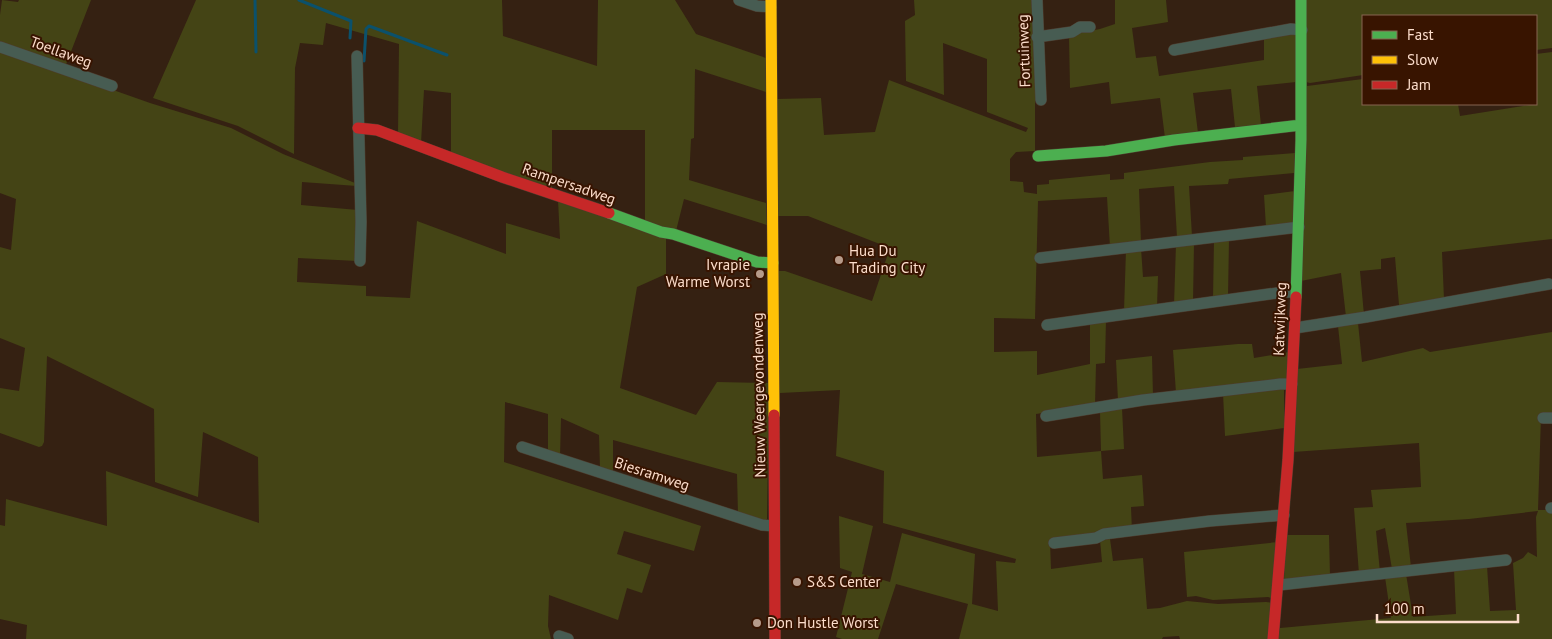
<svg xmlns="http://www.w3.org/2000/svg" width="1552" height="639" viewBox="0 0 1552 639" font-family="'PT Sans',sans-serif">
  <rect width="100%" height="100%" fill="#352112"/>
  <!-- green -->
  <path fill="#444415" d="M2,0L18,2L19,0H91L65,67L0,45V15Z
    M196,0H502L503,36L597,66L598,0H675L696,34L766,58V92L695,69L694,138L691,139L689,180L766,203L767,225L684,199L676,231L645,222V130H552V190L451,154V93L424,90L421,143L398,134L399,44L326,23L323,45L300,43L295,68L294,154L238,126L153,98Z
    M914,0H1035V151L1016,152L1010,159V181L1023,182L1024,192L1037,194V185L1049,184V180L1110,174V180L1124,179V173L1210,162L1243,160V157L1295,153L1294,173L1229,179L1228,184L1189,186L1192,236L1177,237L1174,186L1139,189L1141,243L1110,247L1107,197L1038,201L1035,319L994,318V352L1037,351V375L1090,364V322L1106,320L1105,363L1096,364L1095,405L1036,414L1037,457L1101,451L1100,411L1122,408L1124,449L1101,451L1103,479L1142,475L1144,506L1131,507L1132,531L1050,542L1051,569L1102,562L1100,540L1110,539L1113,561L1143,558L1147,609L1160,608L1187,601L1218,604L1266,602L1273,603L1269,639H1180L1179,636L1163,637L1162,639H959L968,604L896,584L878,639H842L836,637L852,572L840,568L839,516L873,526L862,574L890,582L902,533L975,554L972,604L998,611L996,561L1015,563L1016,559L883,523L884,471L836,456L840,390L780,393L778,271H785L872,301L890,248L808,216H778L777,99L821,98L824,135L875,132L889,80L1026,132L1028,128L987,112V59L943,43L944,95L906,81L905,21L915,15Z
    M1115,0H1166L1168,22L1132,28L1136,58L1156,56L1159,76L1264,60V38L1296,32V82L1257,86L1261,125L1235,127L1231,89L1193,93L1198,133L1165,138L1160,98L1111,104L1109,82L1070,88L1069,35L1100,29L1115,24Z
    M1305,0H1552V48L1536,50V16H1363V75L1310,83L1306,82Z
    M0,50L150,103L231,128L283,154L355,183L357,186L302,182L301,205L358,210L357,261L298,258L297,282L366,286V296L410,298L417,221L506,254V223L560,239L558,200L666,236V274L637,287L620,388L696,415L717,382L769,383L767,519L764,521L738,514L737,474L613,440V473L600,468L599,435L561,418L560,457L548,453V414L505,402L504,462L701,526L694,551L624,531L617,554L651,565L642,593L627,588L618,620L549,595L548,626L551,639H26L27,625L0,619V525L5,526L6,499L107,526L106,471L259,523L258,457L203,432L198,497L155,482L154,409L47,356L44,442L42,446L39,447L0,433V388L19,391L25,348L0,338V247L11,250L16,199L0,193Z
    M1552,52V239L1442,252L1444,299L1399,305L1395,257L1381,259V269L1360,271L1364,315L1346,317L1341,273L1301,281L1307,86L1363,79V104H1458L1460,116L1536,104V54Z
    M1295,191L1294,223L1266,227L1264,195Z
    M1229,239L1228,297L1213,299L1214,240Z
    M1194,243L1193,303L1174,305L1176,244Z
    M1141,248L1143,277L1158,276L1157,307L1124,311L1126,250Z
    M1358,323L1362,362L1423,348L1430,352L1552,332V415L1541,416L1538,510H1552V639H1278L1280,628L1391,618L1385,577L1406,574L1413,617L1456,614L1454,569L1487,566L1490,611L1516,610L1513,563L1523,558L1528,552L1537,557L1536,517L1538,511L1469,519L1406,523L1411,567L1392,569L1385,528L1376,531L1380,572L1359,574L1354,508L1373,507L1371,490L1421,487L1419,443L1293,452L1297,369L1342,364L1338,326Z
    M1238,344H1252L1254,358L1289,352L1287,379L1176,393L1173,350Z
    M1152,356L1153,396L1118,401L1116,360Z
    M1284,386V428L1225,436L1223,393Z
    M1286,535H1329L1330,576L1284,580Z
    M1278,542L1274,599L1268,597L1213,600L1196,596L1187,597L1184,552Z"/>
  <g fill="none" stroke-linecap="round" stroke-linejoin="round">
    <!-- stream -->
    <path stroke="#0b516c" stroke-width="3" d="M255,0L256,52
      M299,0L351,21L350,38
      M364,61L366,29L369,26L447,55"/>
    <defs>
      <path id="street" d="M739,0L757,6L771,7
        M1037,0L1041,100
        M1037,37L1072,32L1080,27H1090
        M0,47L112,86
        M1174,50L1291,29L1302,30
        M357,56L361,222L360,261
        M1040,258L1299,227
        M1047,325L1284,292H1296
        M1295,328L1366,317L1549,284
        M1046,416L1143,400L1280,384H1292
        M1543,418H1552
        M522,447L762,525L774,526
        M1551,508H1552
        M1054,543L1096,538L1104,534L1144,529L1210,521L1284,515
        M1279,585L1506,560
        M559,636L568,639"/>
      <path id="fast" d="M1038,156L1106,151L1174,140L1301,125
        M609,213L661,232L673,234L757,262L773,263
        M1296,297L1301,140V0"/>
      <path id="slow" d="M771,0L774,415"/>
      <path id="jam" d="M358,128L377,130L502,177L609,213
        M774,415L775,639
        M1273,639L1288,460L1296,297"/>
    </defs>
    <!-- street casing -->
    <use href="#street" stroke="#4e3c2e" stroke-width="12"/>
    <!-- fast casing -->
    <use href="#fast" stroke="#4e3c2e" stroke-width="12"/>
    <!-- slow casing -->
    <use href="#slow" stroke="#4e3c2e" stroke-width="12"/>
    <!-- jam casing -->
    <use href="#jam" stroke="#4e3c2e" stroke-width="12"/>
    <!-- street -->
    <use href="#street" stroke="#475c52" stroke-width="11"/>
    <!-- fast -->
    <use href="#fast" stroke="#4caf50" stroke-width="11"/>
    <!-- slow -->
    <use href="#slow" stroke="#ffc107" stroke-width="11"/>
    <!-- jam -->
    <use href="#jam" stroke="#c62828" stroke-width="11"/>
  </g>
  <!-- markers -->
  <g fill="#b69b8a" stroke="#381400" stroke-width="2">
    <circle cx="839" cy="260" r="5"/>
    <circle cx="760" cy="274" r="5"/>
    <circle cx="797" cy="582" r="5"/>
    <circle cx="757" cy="623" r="5"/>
  </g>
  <g text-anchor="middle" stroke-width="4" stroke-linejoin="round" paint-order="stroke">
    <!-- street labels -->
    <g font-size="15" fill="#fcddcb" stroke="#381400">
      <text transform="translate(1024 51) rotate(-92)" y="5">Fortuinweg</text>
      <text transform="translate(61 52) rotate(20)" y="5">Toellaweg</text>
      <text transform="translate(569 184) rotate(19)" y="5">Rampersadweg</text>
      <text transform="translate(1280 319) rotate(-88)" y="5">Katwijkweg</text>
      <text transform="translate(759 395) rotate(-91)" y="5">Nieuw Weergevondenweg</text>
      <text transform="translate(652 474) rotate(18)" y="5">Biesramweg</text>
    </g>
    <!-- poi labels -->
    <g font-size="15" fill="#fcddcb" stroke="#381400" text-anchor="start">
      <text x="849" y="256">Hua Du<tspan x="849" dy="17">Trading City</tspan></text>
      <text x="750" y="270" text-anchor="end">Ivrapie<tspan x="750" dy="17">Warme Worst</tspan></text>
      <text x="807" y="587">S&amp;S Center</text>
      <text x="767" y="628">Don Hustle Worst</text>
    </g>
  </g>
  <!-- legend -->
  <rect x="1362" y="15" width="175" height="90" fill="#381400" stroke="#866451"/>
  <rect x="1372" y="31" width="25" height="8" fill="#4caf50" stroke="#866451"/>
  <text x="1407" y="40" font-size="15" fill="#fcddcb">Fast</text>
  <rect x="1372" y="56" width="25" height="8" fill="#ffc107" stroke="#866451"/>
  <text x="1407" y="65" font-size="15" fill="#fcddcb">Slow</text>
  <rect x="1372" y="81" width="25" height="8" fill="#c62828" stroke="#866451"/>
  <text x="1407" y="90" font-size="15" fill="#fcddcb">Jam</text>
  <!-- scale -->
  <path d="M1377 614v8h141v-8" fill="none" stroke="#fcddcb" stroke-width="2.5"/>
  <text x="1384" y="614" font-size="15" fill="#fcddcb" stroke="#381400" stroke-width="4" paint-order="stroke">100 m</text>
</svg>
